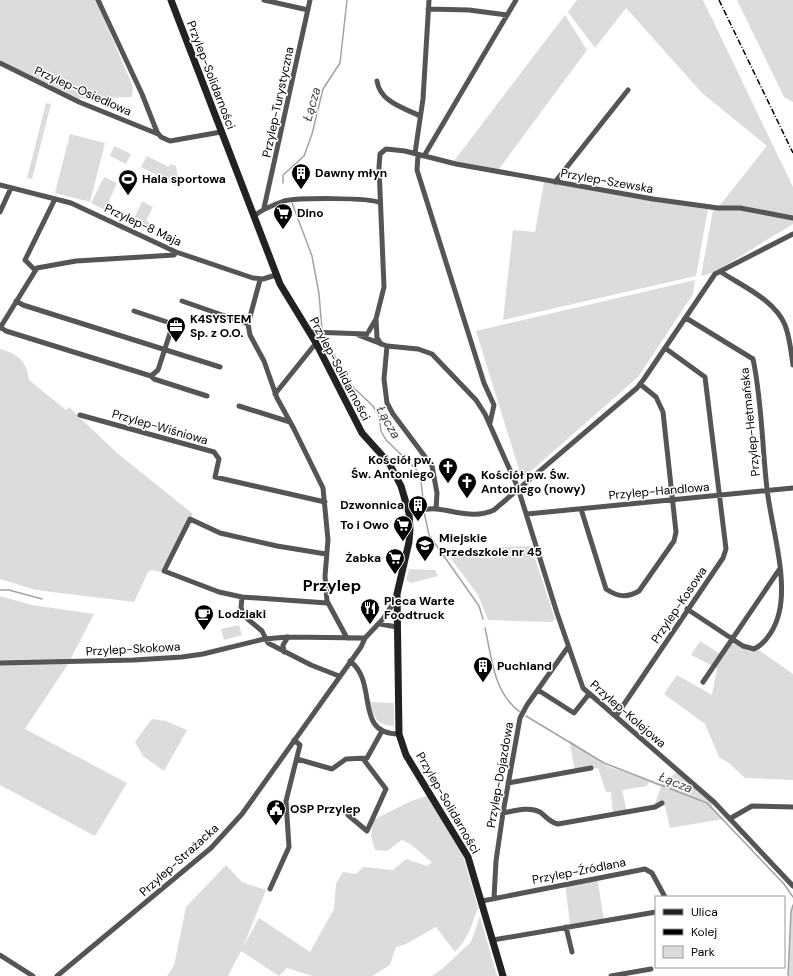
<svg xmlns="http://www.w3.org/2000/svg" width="793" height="976" viewBox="0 0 793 976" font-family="'DM Sans',sans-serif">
  <rect width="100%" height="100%" fill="#fff"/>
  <!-- green -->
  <path fill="#dcdcdc" d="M0,0H96L133,87L132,97L75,99L0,60Z
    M577,0H703L793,187V224L715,272L701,276L713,210H716L767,146L702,93L626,8L595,48L568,12Z
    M737,0H793V102L784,97Z
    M565,15L587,50L499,169L454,161Z
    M46,103L51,104L32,179L27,178Z
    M70,134L105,143L90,202L55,193Z
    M114,146L131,154L126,164L110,156Z
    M147,156L169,167L170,164L176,166L179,187L162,180L163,178L141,167Z
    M104,177L117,183L105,210L91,203Z
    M544,182L708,209L696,276L503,320L513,230L535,232Z
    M142,201L153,207L146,221L152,224L151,227L142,223L143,221L137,218L136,220L134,219Z
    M695,280L693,294L638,377L522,479L476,331Z
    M0,349C18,354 27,361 29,380L66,410L69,407L117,453L193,514L160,572L152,570L148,572L134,602L36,590L0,579Z
    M531,546L555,619L552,622L488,620L478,595L449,556L499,547Z
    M409,569L435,570L438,576L411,583L406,580Z
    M0,596L32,605L94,614L68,664L25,729L127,783L95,836L0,785Z
    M239,625L242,635L224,640L221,629Z
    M732,640C740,646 749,655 759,650L793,674V780L745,778L730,764L719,757L705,724L664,694L677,675L712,695L717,668L691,655L700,641L723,656Z
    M369,702L394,703V726C376,725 374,718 369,702Z
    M152,719L166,721L187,730L164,771L143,756L135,742Z
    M569,740L607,766L661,785L678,771L713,802L712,806L723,819L670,828L665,806H654L661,787L649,782L647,786L622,790L627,812L613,814L611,792H606L598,768L575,770Z
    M427,796L463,856L478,907L470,930L464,941L455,952L436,927L406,944L396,947L390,965L372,976H312L287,968L279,976L241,951L228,976H167L174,966L186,907L226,865L242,882L266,890L243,947L259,918L310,952L334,909L336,884L343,872L356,874L363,867L393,870L406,859L427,866L432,862C422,855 414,845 402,840L387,851L375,850L371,836L373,820L411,801Z
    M597,877L604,920L570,925L565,883Z
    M793,905V976H788L791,912Z
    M480,916L497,976H432L442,969L471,942Z"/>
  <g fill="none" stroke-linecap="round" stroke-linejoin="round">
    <!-- stream -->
    <path stroke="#a3a3a3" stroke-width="1.5" d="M283,183V175L304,156L312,134L323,89L340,63L347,0
      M292,203L312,256L319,294L322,330
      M326,339L344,374L353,387L373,406L379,416L381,431L386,440L416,469L421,481L424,508
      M424,512L429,535L479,606L483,619
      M0,590H9L42,599
      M485,628C492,658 493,692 520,712
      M526,716L604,763L707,803L784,884L793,897
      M788,976L791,912L793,905"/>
    <!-- street -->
    <path stroke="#555" stroke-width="5" d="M98,0L142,94L157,132L161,137L170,141L221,132
      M264,0L308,10
      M428,9L469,10L507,15
      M0,63L79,102L158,134
      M377,81C380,102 404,108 420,116
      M415,153L423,99L429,0
      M418,155L417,170L484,383L494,405L490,423
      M424,156L516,0
      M555,182L628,90
      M0,185L71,203L176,252L253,278L263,279L276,275
      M264,208L310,0
      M0,212L11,188
      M254,216C262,209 273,205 284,201C295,198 371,197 380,203
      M35,270L25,260L55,199
      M721,272C742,286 775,300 785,325C790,338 791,352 793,365
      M260,280L248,324L250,335L264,361L277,398L294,429L323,488L328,540L325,576L327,601L347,638
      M16,301L23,305L220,367
      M182,301L248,324
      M686,318L753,359C762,401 762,446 767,489C771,525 788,577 779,613C776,626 767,643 754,649L743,646L687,609
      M376,319L377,338L381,344
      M0,327L6,331L151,376L158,370L173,324L134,311
      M0,328L37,268L76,261L174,255L176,252
      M369,331L376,319L384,287L379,167L380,154L386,149L405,151L456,164L653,199L718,208H740L793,218
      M310,332L367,334
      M358,335L387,346L418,349L432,354L476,400L485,414L518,488L557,613L583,688L714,802L793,886
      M387,346L384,379L387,403L393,414L432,466L437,493L436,509
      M151,376L154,379L207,396
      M275,394L316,343
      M239,406L290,422
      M80,415L214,452L219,459L215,477L325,502
      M581,509L606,589C618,597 627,598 639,591L674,541L676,532L663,412L656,397L640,384
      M409,513C417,511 427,508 436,509C456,511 475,519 494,510L637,388L644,379L715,274L793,234
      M527,514L793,488
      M326,554L277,546L220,533L190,519L164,571L219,592L242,597L327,603
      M242,597L241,608L244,616L262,631L268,643L311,665L339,676
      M380,624L397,627
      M284,652L283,645L288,637
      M350,661C379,683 353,734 399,734
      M0,663L134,660L182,657L203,654L264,639L288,637L365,638
      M703,682L779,570
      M538,690L574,713L589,694
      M616,716L723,558L726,549L705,377L665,348
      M297,759L332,769L346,759L367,758L382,731
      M508,783L591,768
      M503,813C514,811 529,806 540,812C547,817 549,822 558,824L655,807L662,803
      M348,815L367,831L386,789L364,760
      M731,818L752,806L793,807
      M270,889L289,847L286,801L300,745L294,740
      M494,898L496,861L503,813L520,718L527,705L568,647
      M482,901L645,869L652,873L665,897
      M566,927L572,952
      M493,940L656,912
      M0,955L33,976
      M57,976L211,848L242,814L361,647L365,638L383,619L397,598
      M611,976L651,969"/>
    <!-- secondary -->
    <path stroke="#222" stroke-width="7" d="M171,0L280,284L316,343L362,433L389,463L401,486L409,513L410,529L409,542L397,594L399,734L406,755L468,857L503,976"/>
    <!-- rail -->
    <path stroke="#000" stroke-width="1.5" stroke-dasharray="6 2 1 2" stroke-linecap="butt" d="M719,0L793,153"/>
  </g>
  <!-- icons -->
  <defs>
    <symbol id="building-pin" viewBox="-11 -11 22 30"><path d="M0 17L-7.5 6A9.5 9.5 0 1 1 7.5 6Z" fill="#000" stroke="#fff"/><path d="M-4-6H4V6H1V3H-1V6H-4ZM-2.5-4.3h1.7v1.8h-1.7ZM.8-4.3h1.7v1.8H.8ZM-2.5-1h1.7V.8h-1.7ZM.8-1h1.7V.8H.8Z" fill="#fff"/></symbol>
    <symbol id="stadium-pin" viewBox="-11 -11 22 30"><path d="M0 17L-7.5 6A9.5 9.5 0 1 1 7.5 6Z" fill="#000" stroke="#fff"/><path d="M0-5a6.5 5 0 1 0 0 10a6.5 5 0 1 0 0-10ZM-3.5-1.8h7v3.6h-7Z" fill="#fff"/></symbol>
    <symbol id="supermarket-pin" viewBox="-11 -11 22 30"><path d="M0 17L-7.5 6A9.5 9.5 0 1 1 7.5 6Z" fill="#000" stroke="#fff"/><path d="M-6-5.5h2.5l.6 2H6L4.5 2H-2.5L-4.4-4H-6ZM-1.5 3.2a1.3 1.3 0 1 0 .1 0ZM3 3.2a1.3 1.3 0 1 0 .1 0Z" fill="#fff"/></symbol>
    <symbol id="office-pin" viewBox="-11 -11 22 30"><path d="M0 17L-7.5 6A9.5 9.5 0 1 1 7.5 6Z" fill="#000" stroke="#fff"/><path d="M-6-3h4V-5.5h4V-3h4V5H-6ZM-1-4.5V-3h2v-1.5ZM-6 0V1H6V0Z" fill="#fff"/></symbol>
    <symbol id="church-pin" viewBox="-11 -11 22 30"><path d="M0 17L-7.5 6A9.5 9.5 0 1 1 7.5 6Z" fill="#000" stroke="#fff"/><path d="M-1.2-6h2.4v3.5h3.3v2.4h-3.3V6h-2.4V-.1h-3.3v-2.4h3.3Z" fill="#fff"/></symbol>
    <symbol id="school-pin" viewBox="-11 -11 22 30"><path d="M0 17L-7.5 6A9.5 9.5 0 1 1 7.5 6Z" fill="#000" stroke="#fff"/><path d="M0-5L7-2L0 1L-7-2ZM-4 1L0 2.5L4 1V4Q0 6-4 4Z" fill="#fff"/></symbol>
    <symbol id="restaurant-pin" viewBox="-11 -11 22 30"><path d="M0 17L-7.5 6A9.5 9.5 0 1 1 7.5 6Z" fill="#000" stroke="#fff"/><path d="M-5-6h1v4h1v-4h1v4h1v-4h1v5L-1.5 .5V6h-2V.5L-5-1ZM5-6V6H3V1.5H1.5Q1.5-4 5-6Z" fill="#fff"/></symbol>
    <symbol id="cafe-pin" viewBox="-11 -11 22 30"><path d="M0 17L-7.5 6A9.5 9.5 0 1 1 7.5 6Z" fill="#000" stroke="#fff"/><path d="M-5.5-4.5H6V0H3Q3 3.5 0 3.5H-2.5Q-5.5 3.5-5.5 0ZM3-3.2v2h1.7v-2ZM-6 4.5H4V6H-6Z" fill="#fff"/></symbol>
    <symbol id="civic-pin" viewBox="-11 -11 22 30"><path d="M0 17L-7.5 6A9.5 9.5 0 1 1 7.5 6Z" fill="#000" stroke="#fff"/><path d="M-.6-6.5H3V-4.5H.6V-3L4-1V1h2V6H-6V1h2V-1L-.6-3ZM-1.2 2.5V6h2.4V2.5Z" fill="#fff"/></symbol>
  </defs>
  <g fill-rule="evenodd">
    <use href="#building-pin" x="290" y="162" width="22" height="30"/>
    <use href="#stadium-pin" x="117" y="168" width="22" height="30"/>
    <use href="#supermarket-pin" x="272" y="202" width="22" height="30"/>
    <use href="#office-pin" x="165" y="315" width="22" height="30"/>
    <use href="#church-pin" x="437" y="456" width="22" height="30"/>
    <use href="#church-pin" x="456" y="471" width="22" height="30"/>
    <use href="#building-pin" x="407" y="494" width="22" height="30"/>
    <use href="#supermarket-pin" x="392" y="514" width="22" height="30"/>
    <use href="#school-pin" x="414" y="534" width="22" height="30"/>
    <use href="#supermarket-pin" x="384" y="547" width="22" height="30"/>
    <use href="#restaurant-pin" x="359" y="597" width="22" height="30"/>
    <use href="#cafe-pin" x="193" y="603" width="22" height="30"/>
    <use href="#building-pin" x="472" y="655" width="22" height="30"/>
    <use href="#civic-pin" x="265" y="798" width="22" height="30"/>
  </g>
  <g text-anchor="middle" stroke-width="3" stroke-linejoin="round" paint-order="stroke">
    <!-- street labels -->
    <g font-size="12" fill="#000" stroke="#fff">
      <text transform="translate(211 75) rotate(69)" y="4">Przylep-Solidarności</text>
      <text transform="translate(83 91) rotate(24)" y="4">Przylep-Osiedlowa</text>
      <text transform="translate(278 102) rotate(-78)" y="4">Przylep-Turystyczna</text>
      <text transform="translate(607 181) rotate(10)" y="4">Przylep-Szewska</text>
      <text transform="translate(143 225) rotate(25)" y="4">Przylep-8 Maja</text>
      <text transform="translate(340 369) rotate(62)" y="4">Przylep-Solidarności</text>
      <text transform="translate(750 422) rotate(-96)" y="4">Przylep-Hetmańska</text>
      <text transform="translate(160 427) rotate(16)" y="4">Przylep-Wiśniowa</text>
      <text transform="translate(659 491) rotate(-5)" y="4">Przylep-Handlowa</text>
      <text transform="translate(679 605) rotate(-56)" y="4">Przylep-Kosowa</text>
      <text transform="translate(133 649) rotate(-3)" y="4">Przylep-Skokowa</text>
      <text transform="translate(628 714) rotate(41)" y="4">Przylep-Kolejowa</text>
      <text transform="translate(500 775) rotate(-80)" y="4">Przylep-Dojazdowa</text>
      <text transform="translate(448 803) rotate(60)" y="4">Przylep-Solidarności</text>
      <text transform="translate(179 860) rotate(-42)" y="4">Przylep-Strażacka</text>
      <text transform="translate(579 871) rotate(-11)" y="4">Przylep-Źródlana</text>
    </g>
    <!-- poi labels -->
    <g font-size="12" font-weight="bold" fill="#000" stroke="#fff" text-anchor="start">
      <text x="315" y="177">Dawny młyn</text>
      <text x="142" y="183">Hala sportowa</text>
      <text x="297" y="217">Dino</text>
      <text x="190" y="323">K4SYSTEM<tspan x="190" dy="14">Sp. z O.O.</tspan></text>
      <text x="434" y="464" text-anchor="end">Kościół pw.<tspan x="434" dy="14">Św. Antoniego</tspan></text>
      <text x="481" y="479">Kościół pw. Św.<tspan x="481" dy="14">Antoniego (nowy)</tspan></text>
      <text x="404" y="509" text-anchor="end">Dzwonnica</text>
      <text x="389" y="529" text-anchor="end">To i Owo</text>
      <text x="439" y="542">Miejskie<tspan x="439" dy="14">Przedszkole nr 45</tspan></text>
      <text x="381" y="562" text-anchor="end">Żabka</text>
      <text x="384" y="605">Pieca Warte<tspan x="384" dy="14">Foodtruck</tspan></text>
      <text x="218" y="618">Lodziaki</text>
      <text x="497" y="670">Puchland</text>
      <text x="290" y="813">OSP Przylep</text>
    </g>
    <!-- water labels -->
    <g font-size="13" font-style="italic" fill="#444" stroke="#fff">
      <text transform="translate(311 104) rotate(-74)" y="5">Łącza</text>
      <text transform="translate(389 422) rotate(61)" y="5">Łącza</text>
      <text transform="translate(676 782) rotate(22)" y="5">Łącza</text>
    </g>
    <!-- district labels -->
    <g font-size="16" font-weight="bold" fill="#000" stroke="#fff">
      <text x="332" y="591">Przylep</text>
    </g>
  </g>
  <!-- legend -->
  <rect x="655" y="896" width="130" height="72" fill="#ffffff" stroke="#999999"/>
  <rect x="663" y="909" width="20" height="6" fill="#222222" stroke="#999999"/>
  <text x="691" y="916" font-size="12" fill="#000000">Ulica</text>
  <rect x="663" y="929" width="20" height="6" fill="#000000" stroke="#999999"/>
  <text x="691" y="936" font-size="12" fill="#000000">Kolej</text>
  <rect x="663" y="946" width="20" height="12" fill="#dcdcdc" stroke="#999999"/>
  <text x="691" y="956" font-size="12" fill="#000000">Park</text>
</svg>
